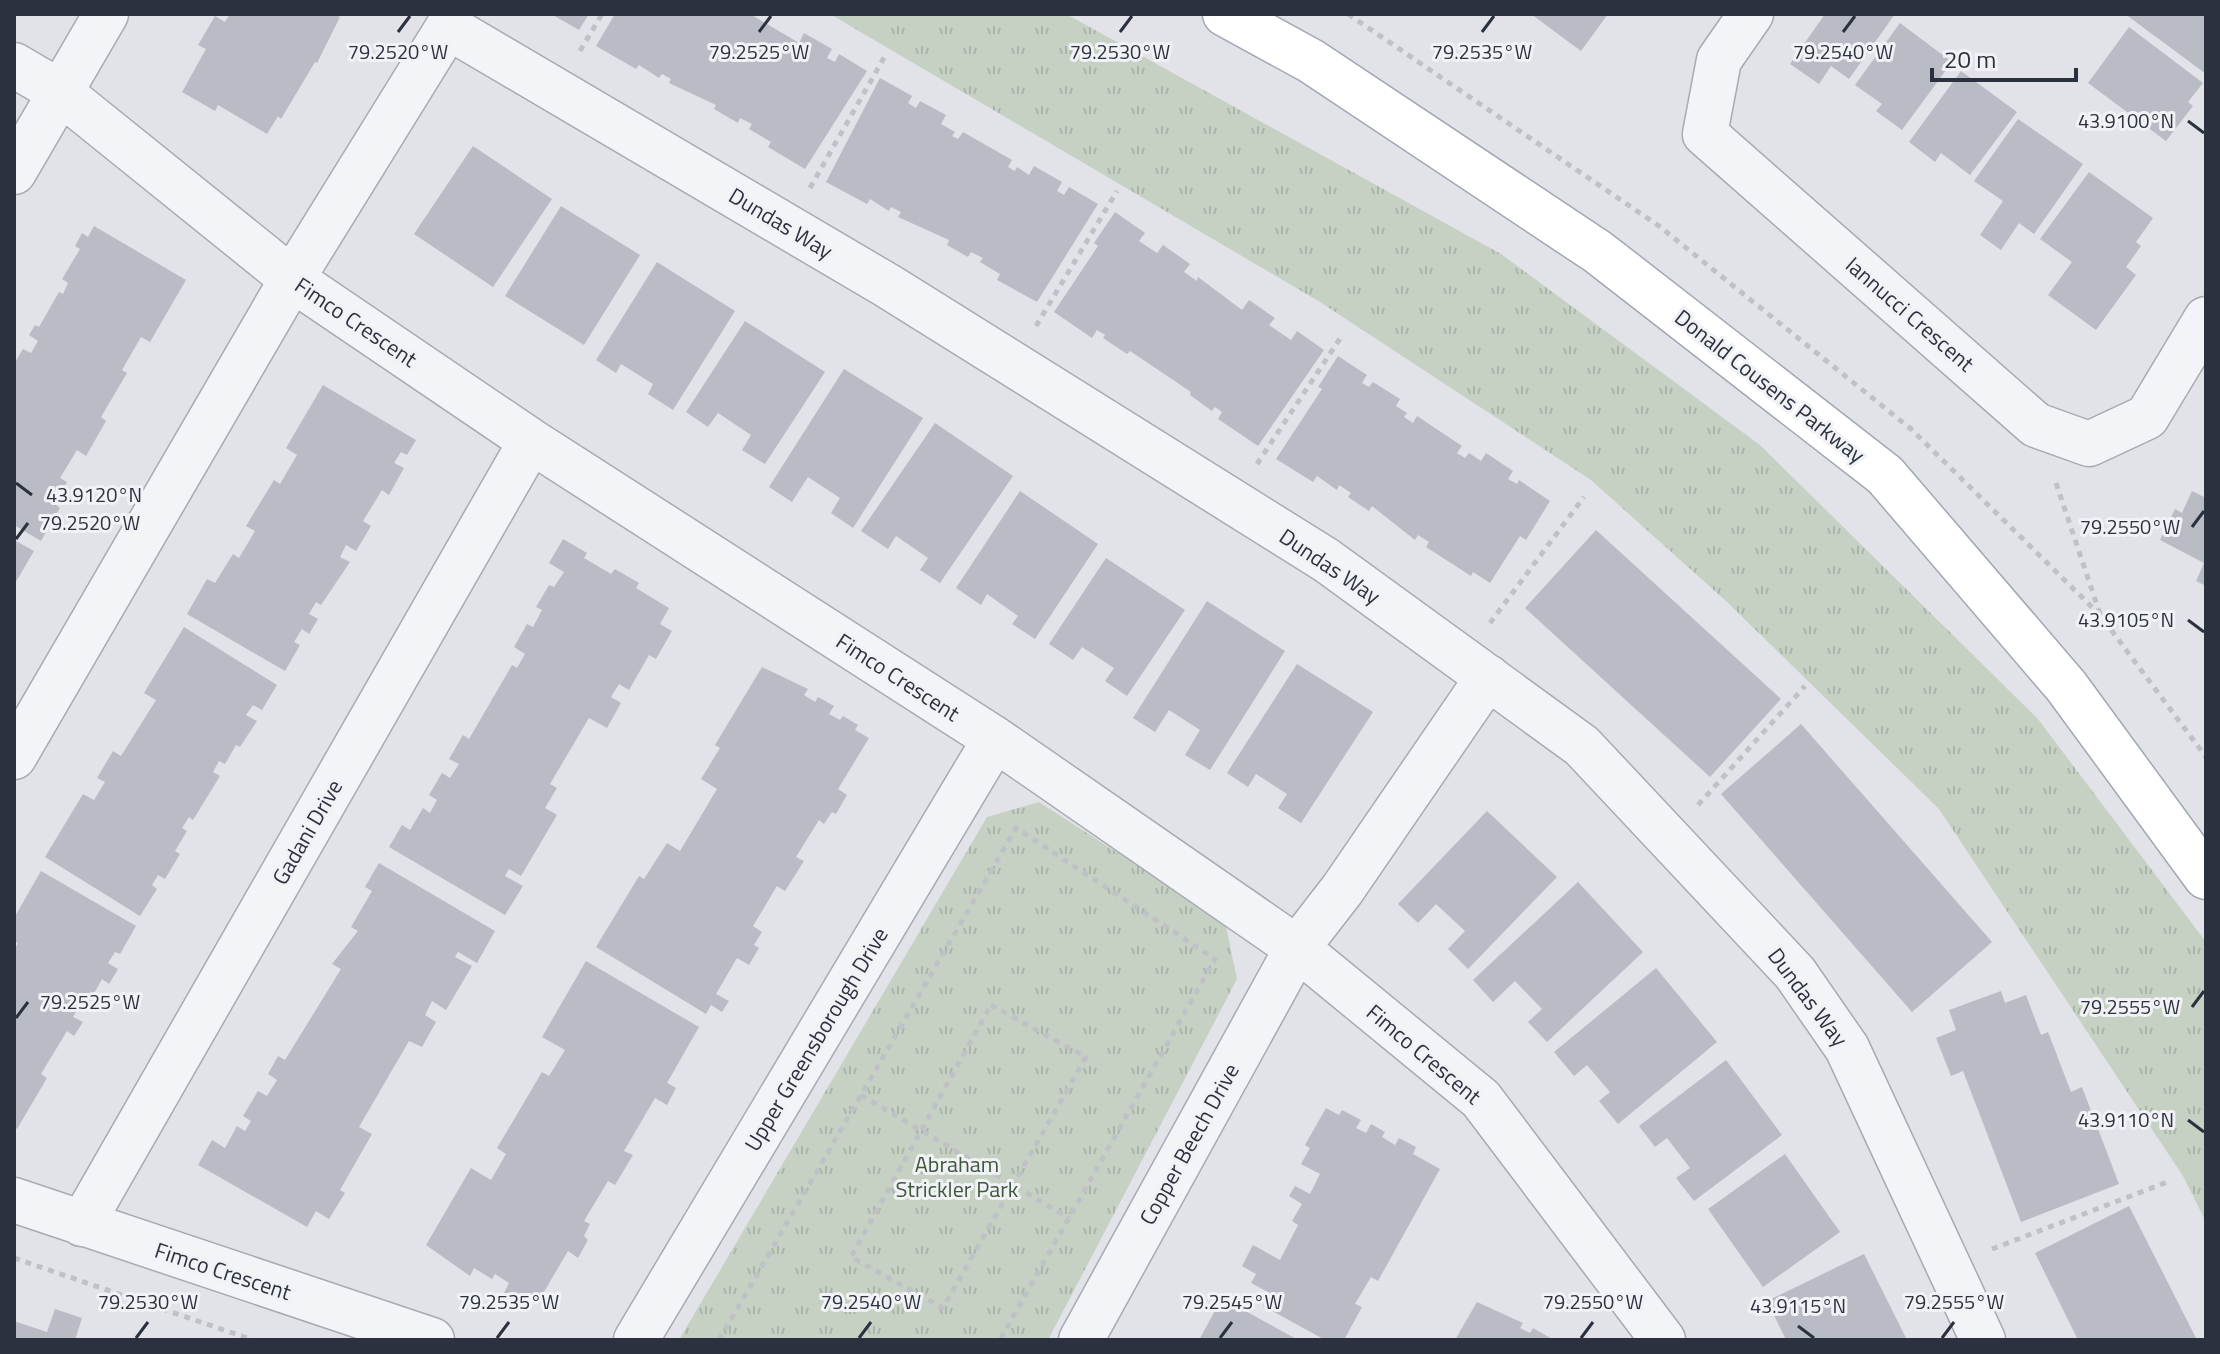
<svg xmlns="http://www.w3.org/2000/svg" width="2220" height="1354" viewBox="0 0 2220 1354" font-family="'Titillium Web',sans-serif">
  <defs>
    <pattern id="grass-tufts" width="24" height="20" patternUnits="userSpaceOnUse" patternTransform="scale(2)"><rect width="24" height="20" fill="#c6d1c3"/><path d="M3 7l-1-3M5 7V3M7 7l1-3M15 17l-1-3M17 17v-4M19 17l1-3" fill="none" stroke="#aab4a9"/></pattern>
  </defs>
  <rect width="100%" height="100%" fill="#e1e3e8"/>
  <!-- grass -->
  <path fill="url(#grass-tufts)" d="M830,14H1066L1501,254L1760,445L2038,719L2206,942V1222L2183,1176L1939,809L1727,602L1591,480L1320,302Z
    M1039,802L1225,922L1237,979L1048,1340H679L987,817Z"/>
  <!-- building -->
  <path fill="#b9bcc4" d="M230,14H335L340,17L317,63L315,62L281,119L278,116L267,134L218,105L215,111L182,92L206,49L198,45L215,16L225,22Z
    M551,14H589L579,30Z
    M615,14H750L799,43L804,33L832,49L827,58L835,62L839,54L867,71L805,169L768,147L771,142L749,129L752,124L740,118L738,123L714,109L716,105L669,83L671,79L662,74L659,78L639,65L636,69L596,46Z
    M1531,14H1608L1581,51Z
    M1825,14H1895L1849,79L1831,66L1819,84L1790,64Z
    M2125,14H2206V74Z
    M1900,23L1952,62L1902,130L1876,111L1882,104L1855,85Z
    M2129,27L2203,83L2188,102L2193,106L2166,141L2088,83Z
    M1961,71L2017,112L1970,175L1941,153L1935,162L1909,142Z
    M880,78L912,96L908,103L916,108L920,101L946,115L941,124L955,132L952,136L958,139L963,132L1012,160L1008,167L1015,171L1017,167L1029,175L1034,166L1062,182L1057,191L1064,195L1069,187L1098,204L1037,302L997,280L1000,274L980,262L983,258L971,252L968,257L947,245L949,240L898,217L901,212L891,207L889,211L870,199L867,204L826,182Z
    M2018,119L2083,164L2034,234L2019,223L2001,250L1980,235L2003,201L1974,181Z
    M473,146L552,199L493,287L414,234Z
    M2089,172L2153,218L2136,242L2141,246L2126,267L2136,275L2096,330L2048,295L2072,262L2040,239Z
    M561,206L640,255L584,345L505,296Z
    M1115,212L1145,233L1139,241L1157,253L1163,245L1190,264L1184,272L1197,281L1198,277L1242,310L1249,300L1275,318L1269,325L1291,340L1297,331L1324,350L1258,446L1218,419L1222,412L1215,407L1212,411L1190,395L1191,392L1130,351L1127,354L1103,338L1105,335L1097,330L1092,338L1054,312L1098,246L1094,243Z
    M94,226L186,280L150,342L141,337L122,370L127,373L101,417L106,421L86,456L77,450L60,478L67,482L55,504L60,508L41,541L14,525V364L23,349L31,353L38,341L29,335L35,325L39,327L59,292L63,294L68,283L62,279L80,249L75,246L82,233L88,237Z
    M657,262L735,311L673,410L648,394L653,384L621,364L616,373L596,360Z
    M745,321L825,372L765,464L742,450L751,435L718,413L708,427L686,412Z
    M1338,356L1367,375L1362,383L1369,387L1373,382L1400,399L1396,406L1407,413L1404,417L1413,423L1417,416L1462,446L1457,453L1465,458L1469,453L1481,461L1486,453L1513,471L1508,479L1517,484L1519,480L1550,501L1526,540L1520,536L1490,583L1473,572L1471,576L1426,547L1429,542L1418,535L1415,540L1372,506L1369,511L1348,497L1351,493L1339,485L1337,490L1317,476L1313,482L1276,459L1322,389L1318,387Z
    M844,369L923,418L853,528L831,513L840,498L808,477L792,502L769,487Z
    M323,385L416,440L407,455L401,452L394,463L404,468L389,495L382,490L363,521L371,526L356,551L346,545L340,557L350,562L321,605L316,602L309,614L318,619L309,634L302,629L294,642L300,645L285,671L187,614L207,579L215,583L233,554L239,558L255,531L246,526L274,480L280,484L297,455L286,448Z
    M935,423L1013,476L940,583L920,570L928,558L896,536L888,549L861,531Z
    M1020,491L1098,544L1035,639L1012,624L1018,616L987,594L981,605L956,588Z
    M2192,491L2206,498V586L2196,581L2204,563L2160,540L2175,509L2182,513Z
    M1596,530L1781,699L1710,777L1525,608Z
    M563,539L587,553L584,558L611,574L615,569L639,583L636,588L669,608L660,624L672,631L656,659L649,655L629,690L619,684L611,697L621,703L607,728L589,718L550,784L557,788L545,808L557,815L521,876L509,869L505,876L523,886L505,915L389,847L402,825L410,830L423,808L430,813L437,800L429,795L442,773L450,778L459,764L449,759L463,735L469,739L512,665L517,668L525,654L514,647L527,624L533,627L542,610L536,607L549,585L554,587L564,572L549,563Z
    M14,540L34,551L14,585Z
    M1106,558L1185,610L1127,696L1105,681L1114,668L1082,647L1073,660L1049,644Z
    M1207,601L1285,651L1210,770L1185,755L1200,730L1169,710L1155,732L1133,718Z
    M184,627L277,685L262,710L253,705L246,715L257,721L240,747L236,745L225,764L219,761L213,772L220,776L193,820L189,817L182,828L187,831L175,851L180,854L165,879L158,875L152,885L157,889L140,916L45,857L83,794L94,800L105,782L97,778L113,751L121,756L156,700L144,693Z
    M1297,664L1373,712L1301,823L1278,808L1287,794L1256,774L1248,787L1227,773Z
    M762,667L808,689L804,695L815,702L818,697L834,706L829,714L840,720L843,716L858,725L855,730L869,738L838,789L847,795L836,814L832,812L824,824L819,820L796,857L804,861L785,891L777,886L753,926L762,932L754,945L759,948L749,965L737,958L716,994L729,1001L722,1012L711,1005L706,1014L596,947L639,876L644,879L667,843L680,851L717,789L701,779L720,748L715,745Z
    M1801,724L1992,942L1912,1012L1721,794Z
    M1487,811L1557,877L1468,969L1448,949L1465,931L1436,904L1418,923L1398,904Z
    M379,863L495,931L477,963L458,952L455,957L472,966L446,1010L432,1001L425,1015L436,1022L422,1047L409,1041L359,1127L372,1134L340,1190L345,1193L329,1219L316,1211L307,1227L198,1165L212,1140L225,1148L237,1126L245,1131L251,1121L243,1116L258,1091L267,1096L277,1080L268,1074L278,1056L285,1060L341,969L332,964L358,931L351,927L372,891L365,887Z
    M41,871L136,926L120,954L115,952L108,963L118,969L109,984L102,979L86,1008L80,1005L73,1017L83,1022L74,1036L67,1031L41,1074L47,1078L17,1129L14,1127V950L18,943L14,941V918Z
    M1578,882L1643,952L1547,1042L1528,1022L1542,1009L1515,981L1493,1002L1473,980Z
    M586,961L699,1027L667,1083L676,1088L667,1105L655,1098L624,1151L633,1155L615,1185L608,1181L584,1221L590,1224L584,1236L588,1240L578,1258L568,1251L538,1302L527,1295L522,1303L504,1293L509,1283L495,1274L492,1279L474,1268L470,1276L426,1245L471,1168L491,1180L506,1154L497,1148L542,1072L549,1076L565,1050L542,1037Z
    M1656,968L1717,1042L1618,1124L1599,1101L1610,1092L1587,1065L1574,1076L1554,1052Z
    M2001,991L2005,1003L2026,995L2041,1035L2048,1032L2071,1092L2082,1087L2119,1184L2021,1222L1963,1071L1951,1076L1936,1038L1956,1030L1949,1010Z
    M1726,1060L1782,1135L1694,1201L1676,1178L1690,1168L1667,1138L1655,1147L1639,1126Z
    M1326,1108L1339,1115L1342,1110L1361,1120L1356,1128L1366,1133L1371,1124L1385,1132L1382,1137L1395,1145L1399,1138L1416,1147L1413,1154L1440,1169L1378,1281L1371,1277L1355,1304L1362,1307L1344,1340H1325L1263,1306L1270,1293L1251,1283L1256,1274L1242,1266L1253,1245L1280,1260L1298,1225L1292,1221L1302,1204L1289,1196L1295,1186L1310,1194L1320,1174L1301,1164L1310,1148L1305,1145Z
    M1785,1154L1840,1232L1763,1287L1708,1209Z
    M2129,1206L2197,1340H2078L2035,1253Z
    M1864,1254L1907,1340H1786L1767,1301Z
    M1222,1298L1298,1340H1199Z
    M1477,1302L1523,1323L1520,1328L1530,1333L1533,1328L1554,1340H1455Z
    M55,1309L82,1318L75,1340H14V1321L47,1332Z"/>
  <g fill="none" stroke-linecap="round" stroke-linejoin="round">
    <defs>
      <path id="minor" d="M1751,14L1719,60L1705,134L2036,425L2089,444L2147,417L2206,319
        M14,65L60,92L292,279L531,441L995,739L1297,948L1481,1099L1663,1340
        M14,172L106,14
        M14,757L292,279L448,27L888,286L1326,560L1582,746L1795,973L1847,1048L1983,1340
        M14,1200L432,1340
        M82,1224L531,441
        M636,1340L995,739
        M1081,1340L1297,948L1342,890L1488,677"/>
      <path id="major" d="M1225,14L1311,61L1598,252L1885,475L2066,686L2206,877"/>
    </defs>
    <!-- minor casing -->
    <use href="#minor" stroke="#a7aab2" stroke-width="47"/>
    <!-- major casing -->
    <use href="#major" stroke="#a1a7b2" stroke-width="47"/>
    <!-- path -->
    <path stroke="#bfc1c7" stroke-width="5" stroke-dasharray="6 6" stroke-linecap="butt" d="M1348,14L1659,226L1911,429L2100,615L2206,757
      M580,51L602,14
      M810,188L885,56
      M1036,326L1117,191
      M1257,464L1343,334
      M2056,483L2100,614
      M1490,623L1584,497
      M1698,805L1805,686
      M991,1005L1086,1057L943,1308L851,1257Z
      M861,1095L1069,1218
      M1992,1249L2170,1181
      M14,1258L253,1340
      M719,1340L1016,828L1215,959L1000,1340"/>
    <!-- minor -->
    <use href="#minor" stroke="#f3f4f7" stroke-width="44"/>
    <!-- major -->
    <use href="#major" stroke="#fff" stroke-width="44"/>
  </g>
  <!-- ticks -->
  <path fill="none" stroke="#2b313e" stroke-width="3" d="M398,32L410,16M759,32L771,16M1120,32L1132,16M1482,32L1494,16M1843,32L1855,16M2188,121L2204,133M16,483L32,495M2192,527L2204,511M16,539L28,523M2188,620L2204,632M2192,1007L2204,991M16,1018L28,1002M2188,1120L2204,1132M1798,1326L1814,1338M136,1338L148,1322M497,1338L509,1322M859,1338L871,1322M1220,1338L1232,1322M1581,1338L1593,1322M1942,1338L1954,1322"/>
  <g text-anchor="middle" stroke-width="6" stroke-linejoin="round" paint-order="stroke">
    <!-- street labels -->
    <g font-size="22" fill="#2b313e" stroke="#f0f2f6">
      <text transform="translate(781 223) rotate(31)" y="8">Dundas Way</text>
      <text transform="translate(1910 314) rotate(41)" y="8">Iannucci Crescent</text>
      <text transform="translate(356 322) rotate(34)" y="8">Fimco Crescent</text>
      <text transform="translate(1770 386) rotate(38)" y="8">Donald Cousens Parkway</text>
      <text transform="translate(1330 566) rotate(34)" y="8">Dundas Way</text>
      <text transform="translate(898 677) rotate(33)" y="8">Fimco Crescent</text>
      <text transform="translate(307 832) rotate(-60)" y="8">Gadani Drive</text>
      <text transform="translate(1808 997) rotate(53)" y="8">Dundas Way</text>
      <text transform="translate(816 1039) rotate(-59)" y="8">Upper Greensborough Drive</text>
      <text transform="translate(1424 1054) rotate(40)" y="8">Fimco Crescent</text>
      <text transform="translate(1189 1144) rotate(-61)" y="8">Copper Beech Drive</text>
      <text transform="translate(223 1271) rotate(18)" y="8">Fimco Crescent</text>
    </g>
    <!-- park labels -->
    <g font-size="22" fill="#3e583a" stroke="#f0f2f6">
      <text x="957" y="1172">Abraham<tspan x="957" dy="25">Strickler Park</tspan></text>
    </g>
  </g>
  <g font-size="20" text-anchor="middle" fill="#2b313e" stroke="#f0f2f6" stroke-width="6" stroke-linejoin="round" paint-order="stroke">
    <text x="398" y="59">79.2520°W</text>
    <text x="759" y="59">79.2525°W</text>
    <text x="1120" y="59">79.2530°W</text>
    <text x="1482" y="59">79.2535°W</text>
    <text x="1843" y="59">79.2540°W</text>
    <text x="2126" y="128">43.9100°N</text>
    <text x="94" y="502">43.9120°N</text>
    <text x="90" y="530">79.2520°W</text>
    <text x="2130" y="534">79.2550°W</text>
    <text x="2126" y="627">43.9105°N</text>
    <text x="90" y="1009">79.2525°W</text>
    <text x="2130" y="1014">79.2555°W</text>
    <text x="2126" y="1127">43.9110°N</text>
    <text x="148" y="1309">79.2530°W</text>
    <text x="509" y="1309">79.2535°W</text>
    <text x="871" y="1309">79.2540°W</text>
    <text x="1232" y="1309">79.2545°W</text>
    <text x="1593" y="1309">79.2550°W</text>
    <text x="1954" y="1309">79.2555°W</text>
    <text x="1798" y="1313">43.9115°N</text>
  </g>
  <!-- border -->
  <rect width="2220" height="1354" fill="none" stroke="#2b313e" stroke-width="32"/>
  <!-- scale -->
  <path d="M1932 68v12h144v-12" fill="none" stroke="#2b313e" stroke-width="4"/>
  <text x="1944" y="68" font-size="24" fill="#2b313e" stroke="#f0f2f6" stroke-width="6" paint-order="stroke">20 m</text>
</svg>
